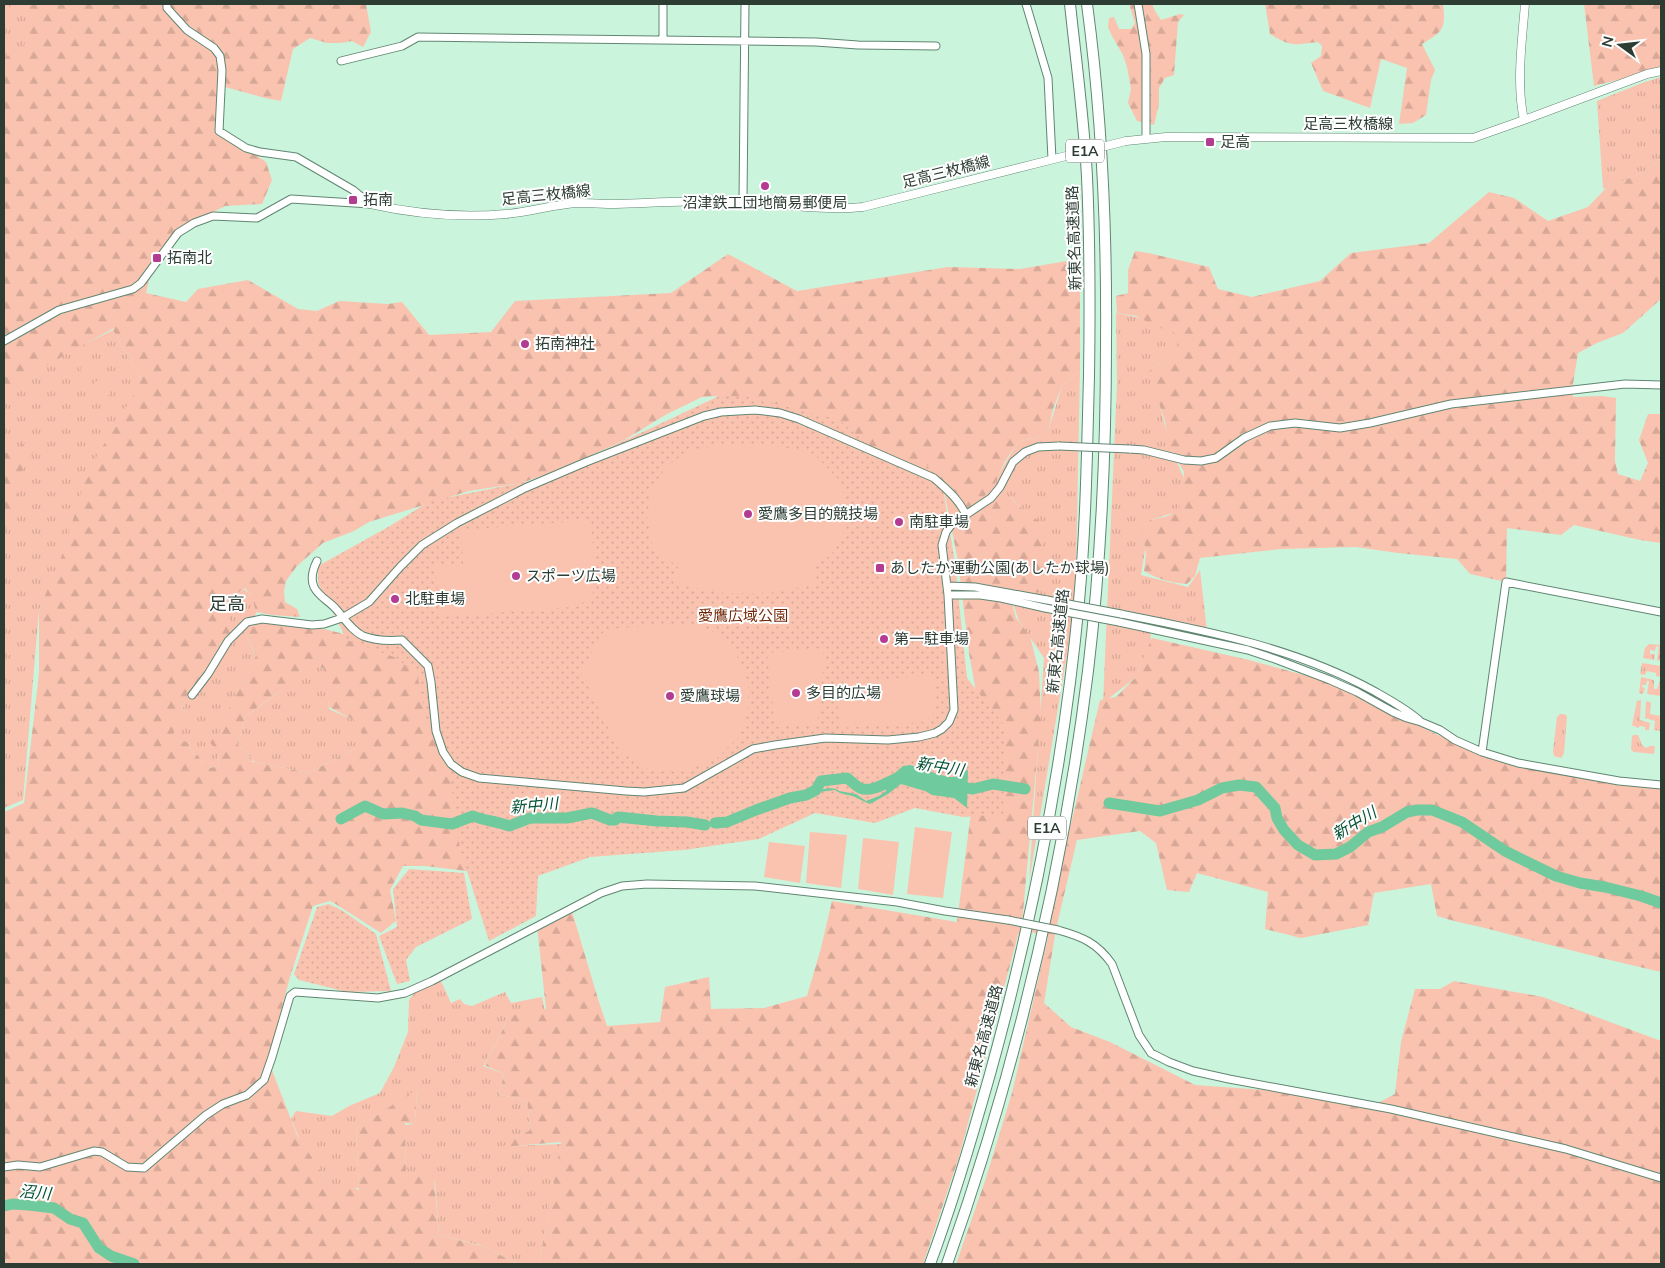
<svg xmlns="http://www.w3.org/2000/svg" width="1665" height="1268" viewBox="0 0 1665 1268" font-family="Mulish,'Noto Sans JP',sans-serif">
  <defs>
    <pattern id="grass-tufts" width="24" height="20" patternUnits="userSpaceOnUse" patternTransform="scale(1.25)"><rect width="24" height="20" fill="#fac3af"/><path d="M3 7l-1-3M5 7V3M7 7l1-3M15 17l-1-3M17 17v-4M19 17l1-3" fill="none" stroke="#d7a897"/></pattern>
    <pattern id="forest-firs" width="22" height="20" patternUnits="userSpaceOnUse" patternTransform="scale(1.25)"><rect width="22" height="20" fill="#fac3af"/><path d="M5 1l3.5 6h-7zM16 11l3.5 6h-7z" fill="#d7a897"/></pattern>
    <pattern id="park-dots" width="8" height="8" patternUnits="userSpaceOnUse" patternTransform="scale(1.25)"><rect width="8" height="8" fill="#fac3af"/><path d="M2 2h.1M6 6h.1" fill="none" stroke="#d7a897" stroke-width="1.8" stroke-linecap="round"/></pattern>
  </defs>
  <rect width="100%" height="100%" fill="#cbf4dd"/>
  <!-- grass -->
  <path fill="url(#grass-tufts)" d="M4,4H136L4,80Z
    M1661,77V158L1645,172L1603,189L1597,101L1642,83Z
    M1116,313L1140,318L1178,334L1180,347L1153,368L1158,399L1171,449L1183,476V510L1150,520L1143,531L1145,550L1141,575L1188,587L1200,570L1207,631L1150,629L1151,641L1135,678L1103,703L1117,384Z
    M113,330L141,379L39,610L23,800L4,808V384Z
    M1080,371L1076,569L1072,624L1029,882L1044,658L1019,621L1009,592L1043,525L1024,511L1010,497L984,514L976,503L988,492L1018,442L1038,437L1049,428L1062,386Z
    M244,589L252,596L257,611L253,620L244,630L256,657L236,692L218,755L219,766L205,769L198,755L192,753L188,742L174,740V725L182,709L211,667L220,605Z
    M1649,644L1661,645L1660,661L1657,660L1659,647L1656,646L1655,651L1650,650V654H1655L1654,660L1643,658L1645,648Z
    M1642,663L1661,666V677L1656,676V673L1647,671L1645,675L1640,674Z
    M317,666L324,669L326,677L329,709L358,722L364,737L351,751L308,773L255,762L238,745L245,717L279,692L302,669Z
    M1641,677L1654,680V689H1657L1660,681H1661V696L1647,694L1649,681H1647L1646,685H1642V687L1645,688L1643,694L1639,693Z
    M1641,700L1640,720L1650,723L1649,730H1645V727L1640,726L1638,728L1632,725L1637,701Z
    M1648,701L1651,703L1650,714L1661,716L1660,731L1654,730L1655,721L1645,718L1646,702Z
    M1560,714H1564L1567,716L1564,753L1561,758L1554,756L1553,751L1557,717Z
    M1634,735H1638L1642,745L1646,748L1650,746H1655L1654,754L1634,752L1631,750L1632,736Z
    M441,981L451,1003L460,999L464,1004L472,1006L505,992L511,1003L542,997L545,1011L508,1016L500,1036L483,1066L504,1074L499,1095L527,1100L530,1130L505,1146L561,1144L539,1264H518L480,1245L439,1235L435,1182L406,1175L405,1125L415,1124L417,1090L356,1129L359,1188H332L300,1140L291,1119L296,1111L332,1116L349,1106L380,1093L394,1067L408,1032L409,1000L416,991Z"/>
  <!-- forest -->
  <path fill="url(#forest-firs)" fill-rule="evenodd" d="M23,4H366L371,32L363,47L352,41L341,43H327L310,38L293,49L281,101L265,98L225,87L224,84L222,132L266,162L272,180L262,204L225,206L183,227L161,256L149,280L146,293L186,302L198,289L248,280L298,309L317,311L339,301L388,304L402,302L429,335L491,332L515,301L671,293L728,254L797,291L948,267L1020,269L1067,261L1080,290V371L1062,386L1053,409L1049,428L1038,437L1018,442L1004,463L992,489L976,503L984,514L996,498L1010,497C1021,510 1031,514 1043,525L1039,592L1027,594L1009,593L1016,618L1030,636L1039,672L1041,716L1022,923L1047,927L1100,700L1116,697L1135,678L1152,638L1249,660L1330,682L1438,735L1508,760L1636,786L1661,789V972C1605,959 1549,945 1493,930C1474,925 1455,922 1437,916L1431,884L1374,893L1368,925L1301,938L1265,929L1268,892L1197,873L1189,892L1167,890L1156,843L1140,831L1077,840L1056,929L1044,1003L1071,1027L1110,1042L1195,1085L1307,1093L1378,1103L1395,1094L1401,1042L1415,989H1440L1454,981L1543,997L1661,1041V1264H956L985,1181L1012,1093L1048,937L1022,929L1018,935L959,1157L923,1264H539L561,1142L502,1147L530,1130L527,1100L499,1095L504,1074L484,1065L500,1036L508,1016L546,1009L537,926L571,908L598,999L607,1026L660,1022L665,987L709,977L711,1009L764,1008L807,996L821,948L832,901L957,922L982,726L969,653L958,561L943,486L719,396L702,397L667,414L621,442L551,473L521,483L469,491L369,522L354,531L323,543L297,566L286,581L284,591L285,602L297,609L300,617L272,615L256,612L252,597L245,588L220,605L235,628L225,648L182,709L174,726V739L188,742L192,753L198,755L205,769L219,766L218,755L210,742L219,733L236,692L256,656L243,628L254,619L320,628L348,635L422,668L448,760L467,871L425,866H403L390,890L396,921L381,933L334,903L330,901L313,906L290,977L268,1060L297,1135L332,1188L351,1187L359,1190L356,1129L417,1089L415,1124L405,1123L406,1175L434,1178L439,1235L482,1246L518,1264H4V812L24,803L39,673V610L62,555L88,471L135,392L141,379L113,330L114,328L4,389V58C9,55 16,52 21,48C34,36 29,18 23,4ZM320,667L324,669L329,707L357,722L363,737L351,751L308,773L255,762H250L254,761L238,745L245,717L284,688L302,669Z
    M1129,4H1152L1155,11L1161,20L1180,14L1184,15L1178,22L1174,75L1165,78L1159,88V104L1154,125L1137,121L1128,103L1131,89L1127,67L1123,55L1112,36L1108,27L1109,18L1114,17L1119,29H1131L1135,23Z
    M1265,4H1443C1446,29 1443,31 1422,44L1435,70L1431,80L1426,115L1413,123L1399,124L1407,68L1381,59L1370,108L1323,91L1311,63L1321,56L1322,46L1318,42C1294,45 1291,47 1270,34Z
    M1584,4H1661V69L1594,86Z
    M1661,158V299L1623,333L1597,343L1578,353L1573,384V397L1602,396L1616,398L1615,461L1618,474L1640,481L1648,463L1639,440L1648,414H1661V543L1640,540L1574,525L1561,535L1507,528L1506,582L1470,574L1457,559L1398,553L1356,547L1282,549L1200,558L1195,576L1187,584C1172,583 1157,579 1144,571L1146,554L1142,531L1150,520L1168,516L1178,510L1181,502L1184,472L1168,444L1165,421L1148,372L1177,349L1178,334L1155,326L1136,316L1117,313L1116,296L1128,293V270L1135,251L1148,253L1209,267L1218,289L1252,297L1320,281L1351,253L1429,243L1489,192L1514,198L1548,221L1588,207L1607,187L1645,172Z
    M27,442L37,447C32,456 23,465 21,475C16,493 18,516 4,530V454Z"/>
  <!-- park -->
  <path fill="url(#park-dots)" d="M719,396L749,397L839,420L877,452L914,466L932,465L943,488L955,563L967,678L1004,725L1003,814L963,817L915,808L875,823L815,813L759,839L684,850L590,857L538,876L536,916L489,941L460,849L448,760L427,723L417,673L394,657L347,640L318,583V566L390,526L430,501L530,481L577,463Z
    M409,869L464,873L472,919L416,947L406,960L410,981L397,984L379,936L397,927L393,889Z
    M329,904L343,911L376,934L391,991L347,992L299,980L294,974L317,907Z"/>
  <!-- pitch -->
  <path fill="#fac3af" d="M6,5L13,9L15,12L12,22L6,24L4,23V6Z
    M81 370a9 9 0 1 1 18 0a9 9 0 1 1-18 0Z
    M103,379L107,380L112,386L109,395L103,397L94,392L92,387L95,382Z
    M749,443L788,448L814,454L837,478L844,494L846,514L843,537L831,555L813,566L817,584L770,593H723L673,584L678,567L653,547L647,518L651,489L667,466L688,451L719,445Z
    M591,520L596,587L589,600L572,607L439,617L436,566L463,564L461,530Z
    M691,624L715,633L736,654L748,682V710L739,737L715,760L680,772L650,770L620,752L581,672L605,629Z
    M823,648L824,662L817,724L775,727L767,653Z
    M934,675L936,710L924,722L839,728L837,683Z
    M4 779a9 9 0 1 1 18 0a9 9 0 1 1-18 0Z
    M915,827L952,832L943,898L907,894Z
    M810,832L847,835L841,888L806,883Z
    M863,838L899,842L893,895L858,889Z
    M769,842L805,846L800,883L764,877Z"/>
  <!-- water -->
  <path fill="#6fca9d" d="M910,765C920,768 946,778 953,777C959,776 962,771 968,770L967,808L954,798L932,795L925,791L901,784L888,794L870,804C864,802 860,799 855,797C847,794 841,795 835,790L811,793L815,789L819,790L829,788L836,789L839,791L856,794L866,801L879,796L886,791V788L882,784L903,766Z"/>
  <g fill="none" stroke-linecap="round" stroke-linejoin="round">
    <!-- river -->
    <path stroke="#6fca9d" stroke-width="11" d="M954,786L973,789L993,784L1025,789
      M1109,803L1160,811L1198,800L1222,788L1239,785L1256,787L1275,808L1277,818L1284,830L1298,845L1315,855L1336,854L1350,847L1368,832L1382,827L1407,812L1417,810H1432L1462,822L1505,851L1556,876L1580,883L1605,887L1641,896L1661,903
      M341,819L365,806L383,814L402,813L415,816L421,820L452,824L473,816C485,821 497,821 509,826L530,818H567L592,813L610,820H615L618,817L657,821L687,822L705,825
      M715,823L727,822L756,810L790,798L806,795L816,790L821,781L847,778C851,781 856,786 860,788C871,793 885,783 895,779
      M4,1206L12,1204L29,1205L54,1208L70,1219L83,1223L99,1248L111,1256L134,1264"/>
    <defs>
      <path id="tertiary" d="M167,4V8L187,30L214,48L220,56L222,70L219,131L246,148L260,152L296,157L353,190L370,204
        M1026,4L1048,78L1052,159
        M1138,4L1146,54V138
        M663,40V4
        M341,61L402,46L418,37L816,42L858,45L936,46
        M743,201L745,4
        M4,341L59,310L133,289L141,283L178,233L194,223L213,216L257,218L291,199L370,204
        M1129,449L1144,450L1184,460L1201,461L1216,458L1244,438L1270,426L1295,423L1340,428L1370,423L1451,404L1625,384L1661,385
        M317,561C313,569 310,578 314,587C319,597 329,601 336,609C344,618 352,631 363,636C376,641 389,641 402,640L428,666L431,682L436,731L443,752L451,764L462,772L479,778L626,791L644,792L684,788L753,749L775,745L825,738L888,740L919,737L935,733L942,729L949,722L954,710L948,595L942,545L946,532L952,524L991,498L1000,487L1013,462L1025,452L1038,447L1059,446
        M947,586L975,587L1047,600
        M948,595H980L1001,598L1045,608
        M1121,614C1208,631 1296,648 1374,691C1390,700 1405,708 1419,720
        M1119,622L1248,650L1275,659L1330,680L1357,692L1393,712L1407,718L1421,722L1440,730L1455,740L1482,752L1518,763L1619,781L1661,785
        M192,695L208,674L228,641L247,622L262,619L312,625L324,624L342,618L369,602L400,567L422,545L457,523L525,488L586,462L704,416L721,412L755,410L780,413L799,419L934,478C946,489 959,499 966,515
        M1482,752L1506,582L1661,612
        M1058,930C1083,937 1097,943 1112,964L1139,1035L1151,1053L1169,1062L1193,1071L1229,1079L1391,1109L1566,1149L1661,1178
        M4,1167L18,1165L40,1167L94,1151L102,1152L127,1167L144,1168L206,1115L223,1104L247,1095L264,1080L272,1057L290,996L295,992L378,998L405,993L432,981L601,893L622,886L647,884L755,886L897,902L945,911L1008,920"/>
      <path id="secondary" d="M1524,120C1516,84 1522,41 1525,4
        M1126,141L1166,137L1473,138L1524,120L1647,74L1661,71
        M370,204C415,214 461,218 506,214C530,212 555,204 578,203C590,203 603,204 616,204C649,203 682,201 715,201C764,200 813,212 863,207L1058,158"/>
      <path id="motorway" d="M930,1264C953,1202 972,1138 990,1074C1033,919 1064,761 1079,601C1086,526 1087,451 1089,376C1090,309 1090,243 1087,177C1084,119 1076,61 1070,4
        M947,1264C1015,1072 1063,873 1088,671C1101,562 1106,453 1106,344C1107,230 1102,116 1087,4"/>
    </defs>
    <!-- tertiary casing -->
    <use href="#tertiary" stroke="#608672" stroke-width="9"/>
    <!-- secondary casing -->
    <use href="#secondary" stroke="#608672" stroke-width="9"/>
    <!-- motorway casing -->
    <use href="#motorway" stroke="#608672" stroke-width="12"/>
    <!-- tertiary -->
    <use href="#tertiary" stroke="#fff" stroke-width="7"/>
    <!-- secondary -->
    <use href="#secondary" stroke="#fff" stroke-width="8"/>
    <!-- motorway -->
    <use href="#motorway" stroke="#fff" stroke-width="10"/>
    <defs>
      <path id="tertiary-bridge" d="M1059,446L1129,449
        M1047,600L1121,614
        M1045,608L1119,622
        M1008,920L1058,930"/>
      <path id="secondary-bridge" d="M1058,158L1126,141"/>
    </defs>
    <!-- tertiary-bridge casing -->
    <use href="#tertiary-bridge" stroke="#608672" stroke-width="9" stroke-linecap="butt"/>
    <!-- secondary-bridge casing -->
    <use href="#secondary-bridge" stroke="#608672" stroke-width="9" stroke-linecap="butt"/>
    <!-- tertiary-bridge -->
    <use href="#tertiary-bridge" stroke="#fff" stroke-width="7"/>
    <!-- secondary-bridge -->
    <use href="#secondary-bridge" stroke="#fff" stroke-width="8"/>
  </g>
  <!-- markers -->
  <g fill="#b33c92" stroke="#fff" stroke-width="2">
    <rect x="1205" y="137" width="10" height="10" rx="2.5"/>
    <circle cx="765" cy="186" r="5"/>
    <rect x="348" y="195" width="10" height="10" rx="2.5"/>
    <rect x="152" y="253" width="10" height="10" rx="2.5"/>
    <circle cx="525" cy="344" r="5"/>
    <circle cx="748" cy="514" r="5"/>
    <circle cx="899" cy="522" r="5"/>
    <rect x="875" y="563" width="10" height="10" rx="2.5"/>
    <circle cx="516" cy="576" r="5"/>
    <circle cx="395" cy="599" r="5"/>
    <circle cx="884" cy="639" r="5"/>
    <circle cx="796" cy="693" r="5"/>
    <circle cx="670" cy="696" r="5"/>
  </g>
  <g text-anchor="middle" stroke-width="4" stroke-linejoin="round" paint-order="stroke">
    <!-- shield labels -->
    <g fill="#fff" stroke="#6c7771" stroke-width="1">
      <rect x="1066" y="139.5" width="38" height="23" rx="4"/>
      <rect x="1028" y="816.5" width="38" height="23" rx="4"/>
    </g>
    <g font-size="14" font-weight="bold" fill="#2d3d34">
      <text x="1085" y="156">E1A</text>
      <text x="1047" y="833">E1A</text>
    </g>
    <!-- street labels -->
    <g font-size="15" fill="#2d3d34" stroke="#fff">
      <text x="1348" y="129">足高三枚橋線</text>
      <text transform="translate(946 172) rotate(-14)" y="5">足高三枚橋線</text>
      <text transform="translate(546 195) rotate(-6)" y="5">足高三枚橋線</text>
      <text transform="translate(1074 238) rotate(-92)" y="5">新東名高速道路</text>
      <text transform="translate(1058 641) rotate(-84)" y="5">新東名高速道路</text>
      <text transform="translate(984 1036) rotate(-75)" y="5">新東名高速道路</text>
    </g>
    <!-- poi labels -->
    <g font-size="15" fill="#2d3d34" stroke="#fff" text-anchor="start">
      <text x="1220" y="147">足高</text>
      <text x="363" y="205">拓南</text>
      <text x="765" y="208" text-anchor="middle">沼津鉄工団地簡易郵便局</text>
      <text x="167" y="263">拓南北</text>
      <text x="535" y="349">拓南神社</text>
      <text x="758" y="519">愛鷹多目的競技場</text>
      <text x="909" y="527">南駐車場</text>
      <text x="890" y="573">あしたか運動公園(あしたか球場)</text>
      <text x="526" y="581">スポーツ広場</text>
      <text x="405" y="604">北駐車場</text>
      <text x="894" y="644">第一駐車場</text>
      <text x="806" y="698">多目的広場</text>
      <text x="680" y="701">愛鷹球場</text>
    </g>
    <!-- park labels -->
    <g font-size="15" fill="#742a0a" stroke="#fff">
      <text x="743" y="621">愛鷹広域公園</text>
    </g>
    <!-- water labels -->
    <g font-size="16" font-style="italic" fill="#075336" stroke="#fff">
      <text transform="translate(940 766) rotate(9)" y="6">新中川</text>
      <text transform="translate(534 805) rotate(-5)" y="6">新中川</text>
      <text transform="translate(1354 823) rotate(-31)" y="6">新中川</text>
      <text transform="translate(35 1192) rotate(5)" y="6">沼川</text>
    </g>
    <!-- quarter labels -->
    <g font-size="18" fill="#2d3d34" stroke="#fff">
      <text x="227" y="610">足高</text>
    </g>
  </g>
  <!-- border -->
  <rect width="1665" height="1268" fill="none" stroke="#2d3d34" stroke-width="10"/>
  <!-- north arrow -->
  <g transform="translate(1620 45) rotate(285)" stroke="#ffffff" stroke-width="4" paint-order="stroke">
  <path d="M0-4L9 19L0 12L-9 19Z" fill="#2d3d34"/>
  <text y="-8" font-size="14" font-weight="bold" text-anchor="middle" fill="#2d3d34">N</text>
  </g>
</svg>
